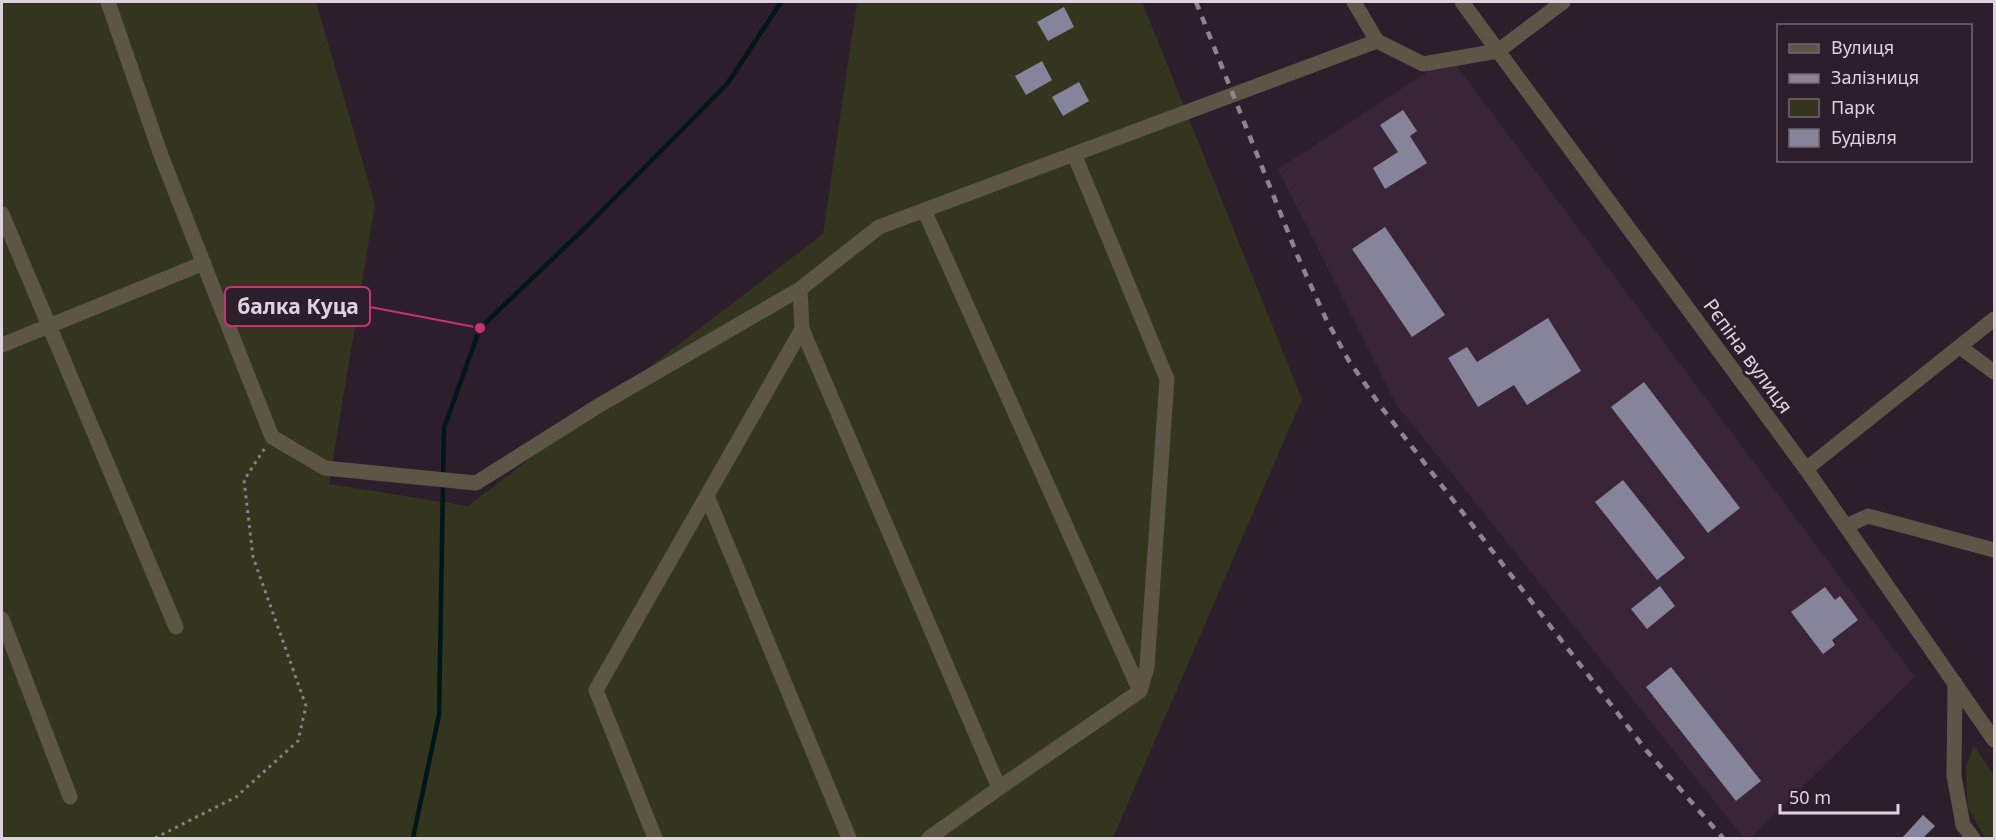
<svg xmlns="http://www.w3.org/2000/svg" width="1996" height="840" viewBox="0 0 1996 840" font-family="'Noto Sans',sans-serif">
  <rect width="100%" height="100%" fill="#2d1e2c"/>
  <!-- built -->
  <path fill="#392537" d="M1450,57L1915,677L1750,838H1744L1396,404L1278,169Z"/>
  <!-- green -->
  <path fill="#33351e" d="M2,2H316L375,204L329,484L468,506L823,234L857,2H1142L1302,399L1113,838H2Z
    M1974,746L1994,775V838H1985L1968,808L1967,797L1966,766Z"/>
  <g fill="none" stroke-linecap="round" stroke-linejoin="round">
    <!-- stream -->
    <path stroke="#00161b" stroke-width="4.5" d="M413,838L439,715L444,428L480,328L587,226L728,83L781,2"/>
  </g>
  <!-- building -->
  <path fill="#86849b" d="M1064,7L1074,27L1048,41L1037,22Z
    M1042,61L1052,80L1026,95L1015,76Z
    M1079,82L1089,101L1063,116L1052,97Z
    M1403,110L1417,131L1410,136L1427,163L1385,189L1373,168L1398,152L1380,125Z
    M1385,227L1445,315L1412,337L1352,249Z
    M1548,318L1581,371L1527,405L1514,385L1478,407L1448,358L1467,347L1477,362Z
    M1644,382L1740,508L1708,533L1611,407Z
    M1623,480L1685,558L1657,580L1595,502Z
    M1660,586L1675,606L1647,629L1631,609Z
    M1825,587L1835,600L1840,596L1858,620L1832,640L1835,645L1823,654L1791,612Z
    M1671,667L1761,781L1736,801L1646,687Z
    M1923,815L1935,826L1923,838H1902Z"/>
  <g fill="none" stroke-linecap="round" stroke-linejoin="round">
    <!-- path -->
    <path stroke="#8b7e89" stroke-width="3" stroke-dasharray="3 4.5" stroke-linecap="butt" d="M155,838L236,797L298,741L306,706L253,557L244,480L265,448"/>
    <!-- minor -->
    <path stroke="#5d5647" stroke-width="15" d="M108,2L162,158L272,437L325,468L476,483L598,406L800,289L879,227L1377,41
      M1354,2L1377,41L1423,64L1498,51L1563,2
      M1462,2L1806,469L1994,740
      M924,210L1140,691
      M2,214L176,627
      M800,289L802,329L999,788L929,838
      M2,345L204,263
      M1960,347L1994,372
      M1806,469L1994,319
      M707,496L849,838
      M1846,526L1868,516L1994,550
      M2,619L70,797
      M1955,683L1954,776L1963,825L1973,838
      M999,788L1140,691L1147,667L1167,379L1074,154
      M655,838L596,690L802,329"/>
    <!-- rail -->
    <path stroke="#90838f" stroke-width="4.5" stroke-dasharray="8 8" stroke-linecap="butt" d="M1196,2L1298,257L1326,319L1349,361L1382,408L1646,750L1723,838"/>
  </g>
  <g text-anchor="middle" stroke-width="6" stroke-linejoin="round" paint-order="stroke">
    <!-- street labels -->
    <g font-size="20" fill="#ded3dc" stroke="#2d1e2c">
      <text transform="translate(1748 356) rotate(54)" y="7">Рєпіна вулиця</text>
    </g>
  </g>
  <!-- callouts -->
  <path fill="none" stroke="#c6346e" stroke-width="2" d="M480 328L370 307"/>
  <circle fill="#c6346e" stroke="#2d1e2c" stroke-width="2" cx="480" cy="328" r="6"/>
  <rect fill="#2d1e2c" stroke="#c6346e" stroke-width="2" x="225" y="287" width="145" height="39" rx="6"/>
  <g font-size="21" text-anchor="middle" font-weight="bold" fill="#ded3dc">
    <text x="298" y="314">балка Куца</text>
  </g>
  <!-- border -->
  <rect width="1996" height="840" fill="none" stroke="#ded3dc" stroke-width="6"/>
  <!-- legend -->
  <rect x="1777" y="24" width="195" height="138" fill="#2d1e2c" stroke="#746672" stroke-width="1.5"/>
  <rect x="1789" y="44" width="30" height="9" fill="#5d5647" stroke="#746672" stroke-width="1.5"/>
  <text x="1831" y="54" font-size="18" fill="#ded3dc">Вулиця</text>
  <rect x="1789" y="74" width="30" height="9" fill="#90838f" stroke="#746672" stroke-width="1.5"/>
  <text x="1831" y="84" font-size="18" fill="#ded3dc">Залізниця</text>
  <rect x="1789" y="99" width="30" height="18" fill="#33351e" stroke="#746672" stroke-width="1.5"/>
  <text x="1831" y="114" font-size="18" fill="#ded3dc">Парк</text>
  <rect x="1789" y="129" width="30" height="18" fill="#86849b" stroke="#746672" stroke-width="1.5"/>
  <text x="1831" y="144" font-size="18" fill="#ded3dc">Будівля</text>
  <!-- scale -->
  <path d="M1780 804v9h118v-9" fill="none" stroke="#ded3dc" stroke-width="3"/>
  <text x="1789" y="804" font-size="18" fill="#ded3dc" stroke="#2d1e2c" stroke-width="4.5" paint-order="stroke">50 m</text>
</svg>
